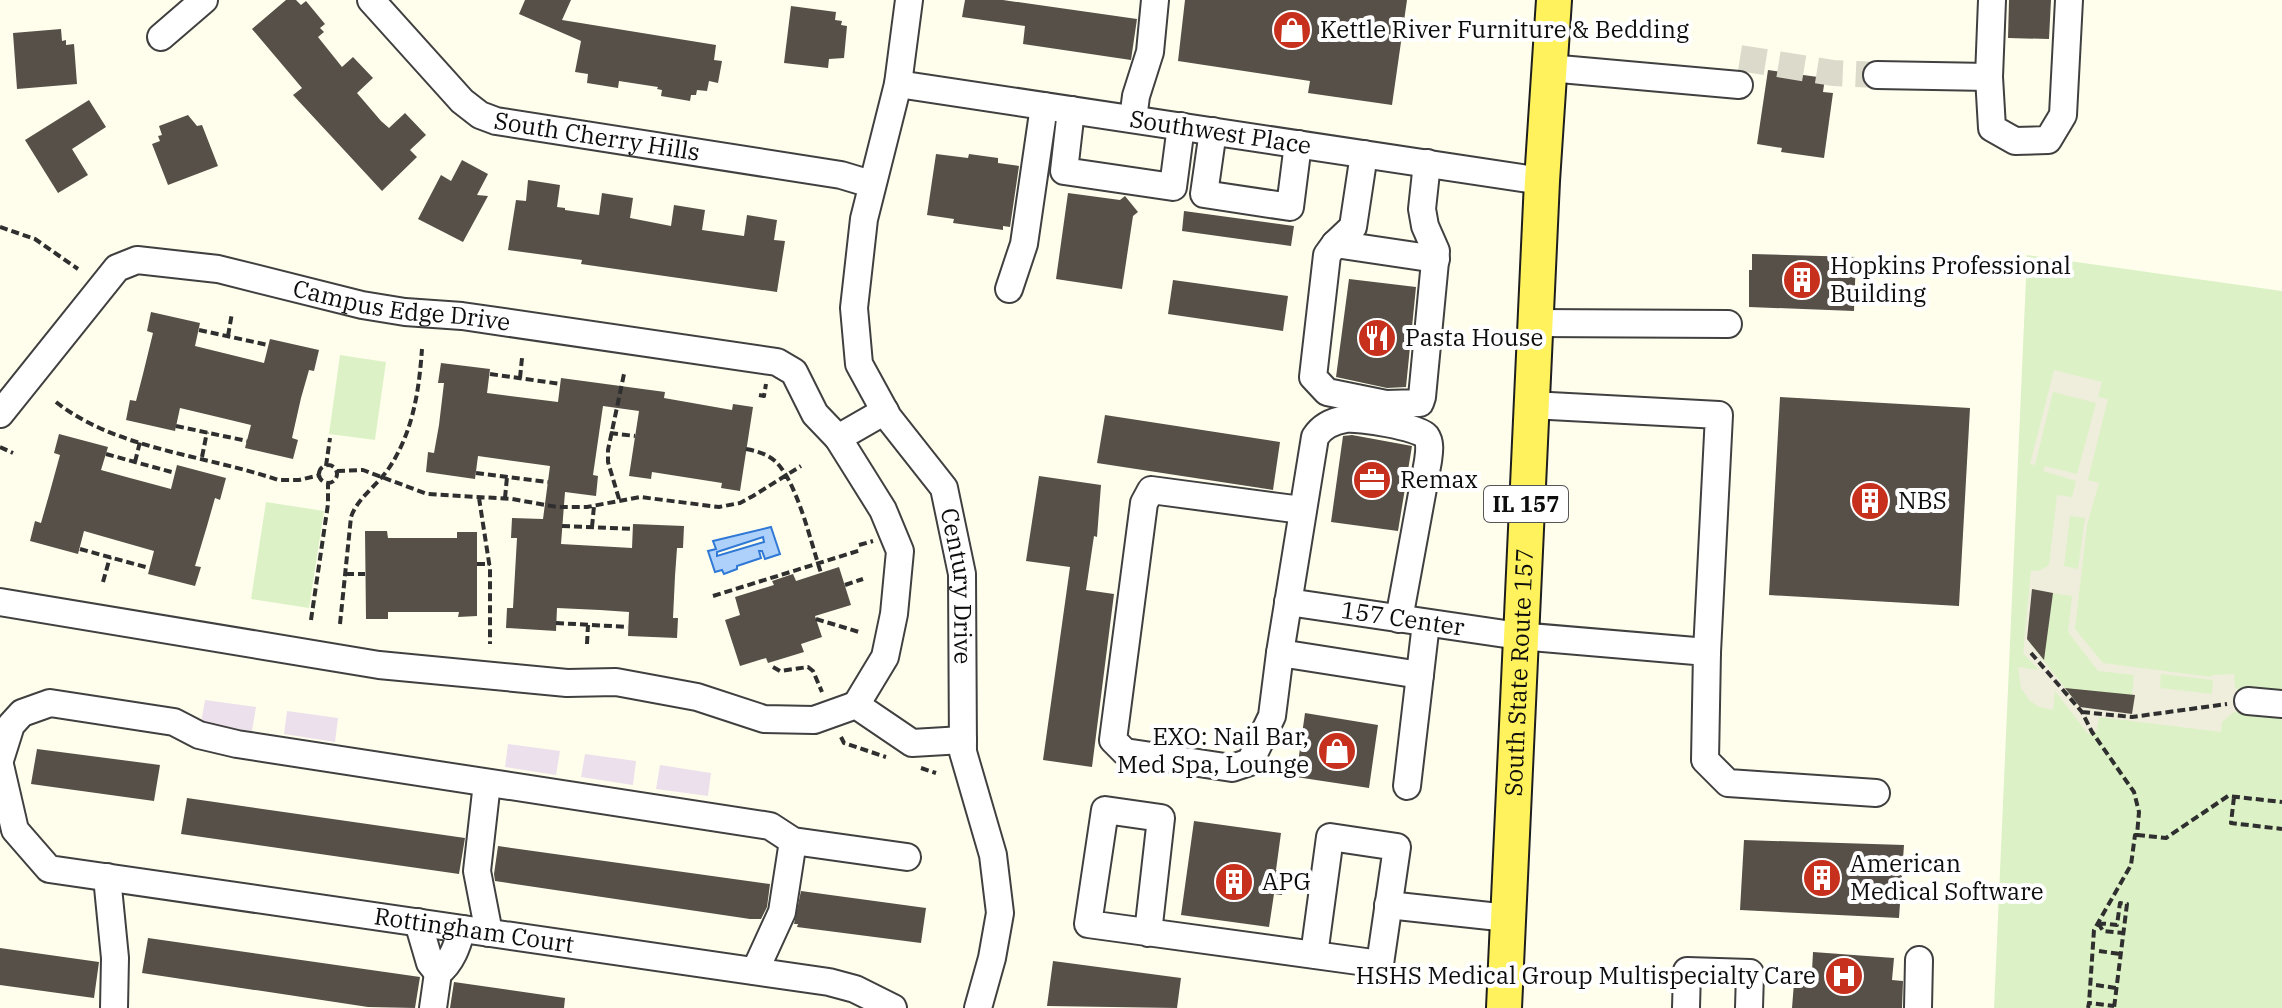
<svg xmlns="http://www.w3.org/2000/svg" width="2282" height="1008" viewBox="0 0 2282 1008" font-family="'IBM Plex Serif',serif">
  <rect width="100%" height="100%" fill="#fffeed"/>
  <!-- industrial -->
  <path fill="#ece0ec" d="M205,700L256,707L252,731L201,723Z
    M287,711L338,718L335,742L284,734Z
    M508,744L560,751L556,775L505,767Z
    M585,754L636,761L633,785L581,777Z
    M660,765L711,773L708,796L656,789Z"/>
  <!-- pitch -->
  <path fill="#dcf2c6" d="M2027,255L2282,291V1008H1994Z
    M340,355L386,362L375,440L329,434Z
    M266,502L324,511L309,608L251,599Z"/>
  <!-- plaza -->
  <path fill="#efeddb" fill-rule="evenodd" d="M2054,370L2102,382L2098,397L2108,399L2088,480L2099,483L2087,525L2075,629L2103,663L2212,677V675L2234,674L2235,686L2247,707L2234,712L2222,722L2221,732L2099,717L2097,730L2088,734L2055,691L2053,710L2039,707L2030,701L2021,688L2018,667L2039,670L2023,653L2031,570L2039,571L2049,565L2057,495L2072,497L2076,481L2043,471L2045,466L2077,474L2096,403L2053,392L2035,465L2030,464ZM2070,516L2085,518L2078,569L2064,566ZM2032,590L2072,596L2068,632L2098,671L2134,675L2132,695L2080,707L2027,639ZM2161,674L2213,680L2212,694L2160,688Z"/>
  <!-- water -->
  <path fill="#add1fa" stroke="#3078d6" stroke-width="2" fill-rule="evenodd" d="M771,527L780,554L765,559L762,551H759L761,558L737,566V569L724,574L722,570L715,572L708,551L716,549L713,541ZM763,537L764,542L717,556V552Z"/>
  <!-- building -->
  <path fill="#565048" d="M286,0H296L301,5L306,1L325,24L320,28L324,32L318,37L342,67L353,57L373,78L357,93L381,121L389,128L405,113L426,135L410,150L417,157L382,191L293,95L302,88L252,29Z
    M525,0H571L562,20L716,45L714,60L722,61L718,83L709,81L707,91L697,90L696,95H691L690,101L661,96L662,90L657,89L658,87L619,81L618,88L587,83L588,74L575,72L581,41L519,14Z
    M965,0H1003L1137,19L1131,60L1023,44L1025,26L962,17Z
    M1185,0H1407L1392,105L1308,93L1310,81L1178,61Z
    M2009,0H2051L2049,39L2008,38Z
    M791,6L836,12L835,20L842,21L841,25L847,26L844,58L829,59L828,68L784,63Z
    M61,29L62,41L66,40V45L74,44L77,84L17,89L13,33Z
    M1768,70L1825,78L1823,92L1833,93L1824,158L1781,152L1782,148L1757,144Z
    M89,100L106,127L72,149L88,175L58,193L25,140Z
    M188,115L197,126L202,125L218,166L168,185L152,144L160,141L158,136L162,135L159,126Z
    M936,154L968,158L969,154L998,158V163L1019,166L1010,227L1003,226V230L953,223L954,219L927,215Z
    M462,160L488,174L477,195L488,196L463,242L418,219L441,175L451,181Z
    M528,180L560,185L557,207L565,208V210L599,215L602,193L633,198L630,218L671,226L674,205L705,210L702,230L744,236L747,215L777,220L774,240L785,241L777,292L581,264L582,260L508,250L516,200L526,201Z
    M1068,193L1120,200L1125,196L1138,212L1133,216L1122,289L1056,279Z
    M1184,211L1294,226L1291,246L1182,231Z
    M1752,254L1856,257L1854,311L1749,307V270H1752Z
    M1349,279L1416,287L1406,387L1387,388L1336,377Z
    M1173,280L1288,296L1283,331L1168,314Z
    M151,312L200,323L195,346L264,363L270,339L319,350L314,371L309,370L301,398L292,438L298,440L293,459L245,448L251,425L222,418L180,408L175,431L126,420L130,400L136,401L143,374L153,333L147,331Z
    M441,363L490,369L487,393L558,402L561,378L665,392L664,398L732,410L733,404L753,407L740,491L721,488L722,483L652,472L651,479L629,476L639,411L603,406L593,475L598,476L596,496L565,492L561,544L632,548L633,524L684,526L683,548H677L675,576L673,618H678L677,638L628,636L629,612L600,610L557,608L556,631L506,628L507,608H513L517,538H511L512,518L543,519L550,466L478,456L475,479L426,472L428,452L434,453L439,425L444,383H438Z
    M1780,397L1970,408L1959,606L1769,595Z
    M1105,415L1280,442L1273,490L1097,463Z
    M59,434L108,447L101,470L130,478L171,489L177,465L226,478L220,500L215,498L207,526L195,566L201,567L195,586L148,574L154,551L84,531L78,554L30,541L35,521L41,523L49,495L60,455L54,453Z
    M1352,435L1412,446L1398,531L1331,522L1343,436Z
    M1039,476L1101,485L1097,537L1094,536L1086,590L1114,594L1092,767L1043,760L1070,567L1026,561Z
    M365,531H387L388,538H457V532H477V616L458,617L459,612H388V619H366Z
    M839,567L851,605L815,616L822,637L801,644L804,652L768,663L766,658L740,666L725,620L740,615L735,597L774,585L772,581L793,574L796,581Z
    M2032,589L2053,593L2044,660L2027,639Z
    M2065,688L2135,695L2132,714L2080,707Z
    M1305,713L1378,725L1369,788L1296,777Z
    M37,749L160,765L154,801L31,784Z
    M187,798L465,838L459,874L181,834Z
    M1194,821L1281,833L1276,870L1285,871L1282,895L1274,894L1269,927L1181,915Z
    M1744,840L1904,845L1899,918L1740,910Z
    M498,846L770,884L767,907L761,919H750L495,881L494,874Z
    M801,891L926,908L921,943L797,927L798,924H794Z
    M148,938L420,977L415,1008L368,1007L142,973Z
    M0,948L99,962L94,998L0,985Z
    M1813,952L1894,958L1892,980L1903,981L1902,1008H1792L1795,970L1812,971Z
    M1053,961L1181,978L1177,1008L1047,1006Z
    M454,982L565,998L564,1008H450Z"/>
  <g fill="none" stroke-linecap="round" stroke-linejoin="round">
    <!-- minor-tunnel -->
    <path stroke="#dbdacb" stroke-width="26" stroke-dasharray="26 13" stroke-linecap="butt" d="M1740,58L1833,73L1877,75"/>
    <defs>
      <g id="minor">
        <path id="s1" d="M371,0L462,101L480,115L496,121L841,175L871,184"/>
        <path id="s2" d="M909,0L898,84L864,219L854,308L859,364L888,417L944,488L962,574L963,752L993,855L1000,913L992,958L978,1008"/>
        <path d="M1992,0L1989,77L1992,128L2015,141L2048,140L2063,115L2069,0"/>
        <path d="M161,37L204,0"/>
        <path d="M1549,68L1739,85"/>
        <path d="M1877,75L1989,77"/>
        <path id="s3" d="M898,84L1542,181"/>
        <path d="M1071,110L1064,171L1173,187L1181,126"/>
        <path d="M1133,119L1136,96L1150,52L1155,0"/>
        <path d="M1213,131L1204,194L1290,207L1298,144"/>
        <path d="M1364,154L1353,227L1335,244L1327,255L1313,377L1327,392L1386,404L1420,403L1422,397L1436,251L1425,226L1422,209L1427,163"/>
        <path d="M1335,244L1436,259"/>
        <path d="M1009,289L1024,244L1044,106"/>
        <path d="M1535,323L1728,324"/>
        <path d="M1531,405L1719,415L1707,652"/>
        <path id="s4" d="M0,414L117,268L137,260L218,269L362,305L405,312L462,316L777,362L794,372L815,414L838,438L885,411"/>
        <path d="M838,438L883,510L900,551L894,614L885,657L856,705"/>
        <path d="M1302,510L1151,490L1144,503L1113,740L1125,752L1232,768L1250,762L1272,716L1280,653L1420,675"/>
        <path d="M0,602L379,665L567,683L616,682L697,697L764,719L814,720L856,705L912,743L963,740"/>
        <path id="s5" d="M1288,602L1519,636L1707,652L1705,760L1728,783L1876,793"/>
        <path d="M1280,653L1315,437C1322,426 1333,421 1346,419C1358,417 1419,427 1426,436C1431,443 1429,453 1428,461L1399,619"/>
        <path d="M2248,701L2282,704"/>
        <path d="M0,760L11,725L22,713L50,703L174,722L199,735L237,744L770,826L793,841L907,857"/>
        <path id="s6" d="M0,765L15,830L49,869L829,982L855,989L893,1008"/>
        <path d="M487,783L477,871L489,933"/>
        <path d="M1407,786L1426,623"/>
        <path d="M107,877L115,958L114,1008"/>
        <path d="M1388,905L1508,918"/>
        <path d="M418,922L430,963L438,973"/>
        <path d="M1148,933L1161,818L1105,810L1088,924L1380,964L1397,847L1330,837L1314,955"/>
        <path d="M755,971L782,912L793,841"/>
        <path d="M433,1008L438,973C452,962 457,946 462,929"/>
        <path d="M1686,1008L1687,971L1750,973L1749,1008"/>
        <path d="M1918,1008L1919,960"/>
      </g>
      <g id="major">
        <path id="s7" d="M1504,1008L1542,181L1554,0"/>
      </g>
    </defs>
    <!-- minor casing -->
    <use href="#minor" stroke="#404040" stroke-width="30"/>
    <!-- major casing -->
    <use href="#major" stroke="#1e1e1e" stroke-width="38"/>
    <!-- path -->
    <path stroke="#2f2f2f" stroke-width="4" stroke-dasharray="8 4" stroke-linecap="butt" d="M0,227L35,239L78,269
      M199,330L268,345
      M228,336L232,313
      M490,374L561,384
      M520,378L522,358
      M759,395L764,396L766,384
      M56,402C117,450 206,455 278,480H299L320,475
      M176,426L247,441
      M610,433L635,436
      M0,447L13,453
      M746,449C757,451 767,454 775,461C797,481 811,543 821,573
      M106,454L175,473
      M202,457L207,432
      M135,462L140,442
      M319 474a9 9 0 1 1 18 0a9 9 0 1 1-18 0Z
      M326,466L330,438
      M337,471L363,470L427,494L512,499L557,507H587L640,497L719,507L740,503L753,496L801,466
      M476,473L548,482
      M479,498L490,569V644
      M505,498L507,477
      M619,499L608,462V450L624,374
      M562,526L633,529
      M592,527L594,506
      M859,545L873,541
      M80,549L149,568
      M477,564H490
      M346,574H365
      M103,582L110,557
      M845,585L863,579
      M713,596L861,550
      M816,619L859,632
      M311,620L328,504V483
      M556,623L628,627
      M340,624L351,517C358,497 377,486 389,468C413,432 419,391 422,349
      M587,644L588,625
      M2031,653L2082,712L2092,732L2134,792L2139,812L2137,835H2135L2131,865L2094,930L2089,1003
      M773,667L780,671L808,667L813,671L822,692
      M2082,712L2132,717L2227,704
      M841,737L844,743L886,757
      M921,768L936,773
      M2234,797L2231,823L2282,829
      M2137,835L2166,838L2228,796L2282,802
      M2098,923L2117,925L2120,903L2127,904L2114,1008
      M2098,923L2103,931L2123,933
      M2099,951L2120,954
      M2096,985L2116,988
      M2088,1008L2089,1003L2114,1006"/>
    <!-- minor -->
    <use href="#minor" stroke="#fff" stroke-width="26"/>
    <!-- major -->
    <use href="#major" stroke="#fff25d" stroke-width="34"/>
  </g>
  <!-- icons -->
  <defs>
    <symbol id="shop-disc" viewBox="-11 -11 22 22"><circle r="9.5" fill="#c6301c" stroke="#fff"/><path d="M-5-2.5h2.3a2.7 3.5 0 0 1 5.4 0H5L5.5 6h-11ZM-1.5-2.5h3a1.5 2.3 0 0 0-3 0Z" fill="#fff"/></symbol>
    <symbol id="building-disc" viewBox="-11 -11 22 22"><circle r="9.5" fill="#c6301c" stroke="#fff"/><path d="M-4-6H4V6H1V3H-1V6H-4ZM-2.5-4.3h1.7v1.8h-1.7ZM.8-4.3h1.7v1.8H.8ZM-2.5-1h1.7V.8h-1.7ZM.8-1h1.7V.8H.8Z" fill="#fff"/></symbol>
    <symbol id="restaurant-disc" viewBox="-11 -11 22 22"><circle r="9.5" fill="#c6301c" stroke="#fff"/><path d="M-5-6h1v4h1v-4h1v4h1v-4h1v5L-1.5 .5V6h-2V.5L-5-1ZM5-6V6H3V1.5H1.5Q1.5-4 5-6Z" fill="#fff"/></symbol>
    <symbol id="office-disc" viewBox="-11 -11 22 22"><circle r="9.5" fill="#c6301c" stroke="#fff"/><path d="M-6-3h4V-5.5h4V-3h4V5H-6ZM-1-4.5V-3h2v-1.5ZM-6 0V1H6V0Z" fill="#fff"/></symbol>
    <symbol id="hospital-disc" viewBox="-11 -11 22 22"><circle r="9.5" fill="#c6301c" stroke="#fff"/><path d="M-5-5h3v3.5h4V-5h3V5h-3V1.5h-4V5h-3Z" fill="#fff"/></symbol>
  </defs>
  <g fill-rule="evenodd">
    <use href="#shop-disc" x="1270" y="8" width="44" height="44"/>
    <use href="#building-disc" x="1780" y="258" width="44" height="44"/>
    <use href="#restaurant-disc" x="1355" y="316" width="44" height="44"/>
    <use href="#office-disc" x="1350" y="458" width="44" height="44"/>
    <use href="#building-disc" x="1848" y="479" width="44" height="44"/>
    <use href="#shop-disc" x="1315" y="729" width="44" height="44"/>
    <use href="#building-disc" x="1800" y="856" width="44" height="44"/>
    <use href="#building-disc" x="1212" y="860" width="44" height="44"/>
    <use href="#hospital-disc" x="1822" y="954" width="44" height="44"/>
  </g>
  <g text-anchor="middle" stroke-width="8" stroke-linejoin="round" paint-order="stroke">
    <!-- shield labels -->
    <rect fill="#fff" stroke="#565656" stroke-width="2" x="1484" y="486" width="84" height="36" rx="6"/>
    <g font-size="22" font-weight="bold" fill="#0d0d0d">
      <text x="1526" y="512">IL 157</text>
    </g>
    <!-- poi labels -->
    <g font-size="24" fill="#0d0d0d" stroke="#fff" text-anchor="start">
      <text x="1320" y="38">Kettle River Furniture &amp; Bedding</text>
      <text x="1830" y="274">Hopkins Professional<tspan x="1830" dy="28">Building</tspan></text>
      <text x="1405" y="346">Pasta House</text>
      <text x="1400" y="488">Remax</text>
      <text x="1898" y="509">NBS</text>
      <text x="1309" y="745" text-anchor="end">EXO: Nail Bar,<tspan x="1309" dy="28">Med Spa, Lounge</tspan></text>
      <text x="1850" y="872">American<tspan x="1850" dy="28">Medical Software</tspan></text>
      <text x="1262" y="890">APG</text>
      <text x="1816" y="984" text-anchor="end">HSHS Medical Group Multispecialty Care</text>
    </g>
    <!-- street labels -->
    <g font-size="24" fill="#0d0d0d" stroke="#fff">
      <text dy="8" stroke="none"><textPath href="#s3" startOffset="326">Southwest Place</textPath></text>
      <text dy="8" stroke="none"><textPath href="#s1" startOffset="278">South Cherry Hills</textPath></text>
      <text dy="8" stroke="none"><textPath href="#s4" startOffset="478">Campus Edge Drive</textPath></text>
      <text dy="8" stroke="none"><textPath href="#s2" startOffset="620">Century Drive</textPath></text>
      <text dy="8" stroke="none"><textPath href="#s5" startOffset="116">157 Center</textPath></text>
      <text dy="8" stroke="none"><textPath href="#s7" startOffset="336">South State Route 157</textPath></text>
      <text dy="8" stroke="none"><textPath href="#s6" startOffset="548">Rottingham Court</textPath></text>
    </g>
  </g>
</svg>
